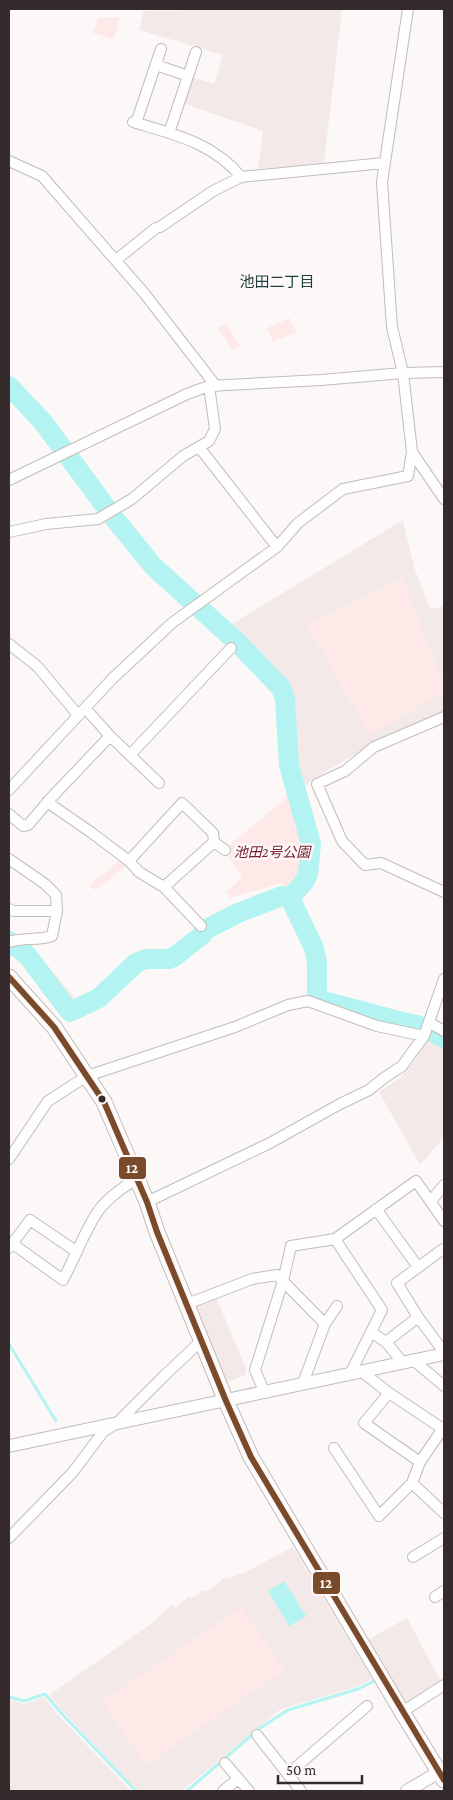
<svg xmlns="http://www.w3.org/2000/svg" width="453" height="1800" viewBox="0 0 453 1800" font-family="'Crimson Pro','Noto Sans JP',serif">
  <rect width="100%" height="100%" fill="#fcf8f8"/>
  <!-- built -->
  <path fill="#f3e9e9" d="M279,9H342L324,163L258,169L263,131L182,103L191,77L214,84L223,55L139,30L144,11Z
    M403,520L414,567L430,609L444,606V711L428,722L377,741L317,777L299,790L292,767L287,702L282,686L247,646L227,627Z
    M429,1033L444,1041V1137L420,1165L379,1092L400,1078L416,1058Z
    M216,1297L246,1368V1374L232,1381L224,1380L195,1308L197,1304Z
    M293,1547L372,1679L356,1687L281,1709L182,1791H138L65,1714L49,1695L151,1624L171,1605L175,1608L189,1596L191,1598L204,1590L206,1592L227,1576L230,1579L239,1573L240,1575Z
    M407,1618L442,1684L413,1703L404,1700L367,1640Z
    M44,1697L58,1715L131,1791H9V1700L24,1704Z"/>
  <!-- green -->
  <path fill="#fee8e8" d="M120,17L114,39L93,33L98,18Z
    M290,318L296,332L273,342L267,328Z
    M226,323L240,346L233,351L218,328Z
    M403,578L444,687V693L369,734L307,625Z
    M293,792L308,840L304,877L285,892L281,883L230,898L227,892L242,877L224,850Z
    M120,860L127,865L96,890L89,886Z
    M45,963L81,1004L71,1009L39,968Z
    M241,1607L285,1670L146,1765L102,1701Z"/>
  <!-- water -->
  <path fill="#b3f3f1" d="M284,1581L306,1616L289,1626L268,1591Z"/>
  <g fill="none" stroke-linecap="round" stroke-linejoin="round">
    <!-- stream -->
    <path stroke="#b3f3f1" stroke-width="3" d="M9,1344L56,1421
      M9,1697L24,1701L45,1694L62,1714L136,1791
      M187,1791L260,1728L288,1710L358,1689L376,1680"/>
    <!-- river -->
    <path stroke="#b3f3f1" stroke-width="20" d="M9,386L43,422L114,518L153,566L238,643L281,688L285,699L289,765L311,844L308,874L304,882L290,898L314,948L317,963V995L323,1001L402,1022L422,1026L444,1038
      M9,941L27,955L70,1012L99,998L136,963L146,959H169L174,957L202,935L205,930L238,913L282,896L290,898"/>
    <defs>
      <path id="minor" d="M408,9L382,182L392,327L403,373L412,452L444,499
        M156,65L188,76
        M133,122C173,134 214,143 241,177
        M136,123L161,49
        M169,133L196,52
        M9,161L42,176L144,293L216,386
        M116,260L156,228L160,227L213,191L241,177L384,163
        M199,447L277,547
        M9,480L187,394L209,386L321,380L403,373L444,372
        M9,532L46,524L98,519L132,499L183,456L209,441L215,429L209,386
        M9,644L37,666L78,715
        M85,708L110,736L159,783
        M444,717L374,747L345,771L317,784L342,841L365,865L381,863L444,892
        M130,755L231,648
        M9,790L113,678L172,623L277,547L298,523L343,489L408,476L412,452
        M47,802L92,833L129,861L139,872L164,887L201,926
        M9,814L23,826L28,825L51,798L110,736
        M9,859L45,884L56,895L57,911L52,936C38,941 23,937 9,942
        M129,861L182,803L213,833L214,842L225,850
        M164,887L214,842
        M9,909L14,911H57
        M430,1023L444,1031
        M9,1159L48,1101L87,1076L235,1027L288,1005L308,1001L377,1026L424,1036
        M431,1201L444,1185
        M147,1202L270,1143L340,1104L369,1090L384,1078L402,1066L424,1036L444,979
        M376,1209L418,1267
        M335,1239L382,1310L350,1374
        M13,1244L63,1280C74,1259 83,1236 95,1216C104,1200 121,1189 136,1179
        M9,1248L30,1220L77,1252
        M443,1249L397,1283L418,1317L444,1352
        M187,1304L252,1279L277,1275L325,1324
        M371,1332L386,1342L403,1363
        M386,1342L418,1317
        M413,1360L444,1386
        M361,1371L389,1393L443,1429
        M303,1383L325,1324L337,1306
        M264,1391L255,1370L283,1281L291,1246L335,1239L416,1181L444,1221
        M389,1393L364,1423L420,1462
        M334,1448L379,1516L412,1483L420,1462L444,1427
        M412,1483L444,1513
        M9,1538L73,1472L103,1432L118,1422L164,1376L201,1341
        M413,1557L444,1538
        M435,1597L444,1591
        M402,1712L444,1685
        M257,1735L301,1791
        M225,1763L249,1791
        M288,1774L367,1706
        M223,1791L238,1779"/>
      <path id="tertiary" d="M9,1446C154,1414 299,1386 444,1354
        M407,1791L439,1772"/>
      <path id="secondary" d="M9,977L54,1027L104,1102L147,1202L157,1232L226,1401L251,1457L402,1712L444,1780"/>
    </defs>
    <!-- minor casing -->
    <use href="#minor" stroke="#c2bcbc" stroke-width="12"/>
    <!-- tertiary casing -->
    <use href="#tertiary" stroke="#c2bcbc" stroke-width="14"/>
    <!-- secondary casing -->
    <use href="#secondary" stroke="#c2bcbc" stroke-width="17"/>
    <!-- minor -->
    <use href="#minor" stroke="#fffefe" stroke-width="10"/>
    <!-- tertiary -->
    <use href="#tertiary" stroke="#fffefe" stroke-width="12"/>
    <!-- secondary -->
    <use href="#secondary" stroke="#fffefe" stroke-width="15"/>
    <defs>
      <path id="bus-1" d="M9,977L54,1027L104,1102L147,1202L157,1232L226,1401L251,1457L444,1780"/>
    </defs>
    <!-- bus-1 casing -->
    <use href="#bus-1" stroke="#fdf7f7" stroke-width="10"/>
    <!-- bus-1 -->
    <use href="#bus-1" stroke="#7a4b2a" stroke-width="6"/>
  </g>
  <!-- markers -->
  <circle fill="#362b2c" stroke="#fdf7f7" stroke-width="2" cx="102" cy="1099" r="4.5"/>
  <g text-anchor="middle" stroke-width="5" stroke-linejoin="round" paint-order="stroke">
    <!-- park labels -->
    <g font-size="14" font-style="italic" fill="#772130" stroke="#fdf7f7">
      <text x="272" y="857">池田2号公園</text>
    </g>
    <!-- neighbourhood labels -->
    <g font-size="15" fill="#1c3e3d" stroke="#fdf7f7">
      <text x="277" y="287">池田二丁目</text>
    </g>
  </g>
  <g stroke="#fdf7f7" stroke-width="2">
    <rect x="118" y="1156" width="29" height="24" rx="5" fill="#7a4b2a"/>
    <rect x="312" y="1571" width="29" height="24" rx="5" fill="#7a4b2a"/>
  </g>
  <g font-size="14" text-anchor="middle" font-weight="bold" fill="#fff">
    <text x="132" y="1173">12</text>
    <text x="326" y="1588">12</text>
  </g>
  <!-- border -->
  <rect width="453" height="1800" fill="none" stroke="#362b2c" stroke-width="20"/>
  <!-- scale -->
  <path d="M278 1775v8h84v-8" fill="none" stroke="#362b2c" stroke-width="2.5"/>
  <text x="286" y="1775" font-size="15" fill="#362b2c" stroke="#fdf7f7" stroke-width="4" paint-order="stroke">50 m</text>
</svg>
